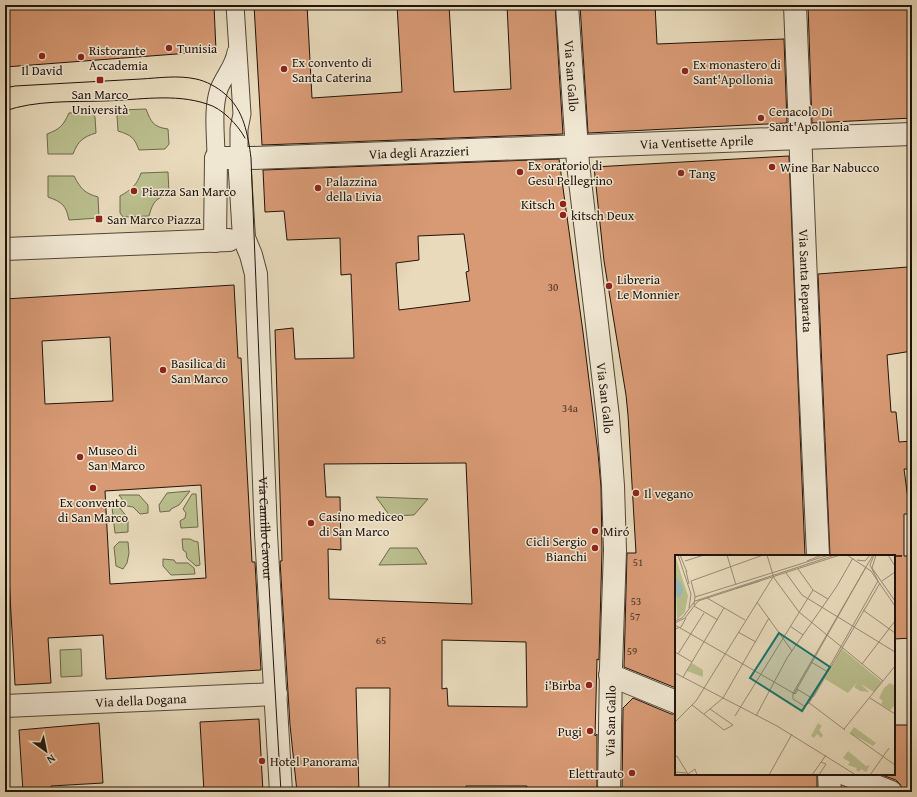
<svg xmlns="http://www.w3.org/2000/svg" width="917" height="797" viewBox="0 0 917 797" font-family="'Gentium Book Plus',serif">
  <rect width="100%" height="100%" fill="#e8dabb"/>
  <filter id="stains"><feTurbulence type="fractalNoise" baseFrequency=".005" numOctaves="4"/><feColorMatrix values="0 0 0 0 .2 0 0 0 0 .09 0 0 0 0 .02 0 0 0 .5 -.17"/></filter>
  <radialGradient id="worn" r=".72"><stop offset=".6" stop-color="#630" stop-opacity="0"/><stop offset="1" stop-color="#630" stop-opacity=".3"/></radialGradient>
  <!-- green -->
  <path fill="#babe8d" stroke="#6d694c" d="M146,109C151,122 153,127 168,129L169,144L165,149L139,150C134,137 131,135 118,131L117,116L120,110Z
    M92,112L95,117L96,133C83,137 78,141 73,154H48L47,134C60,129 63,126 69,113Z
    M168,172L169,193C156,199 153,201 149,216L123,217L120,213V196C131,190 137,185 141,173Z
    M48,176H74C81,189 84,193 98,197L99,218L69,220C66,205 62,202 48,197Z
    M190,491L179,505L171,509L170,511L160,512L159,505L167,493Z
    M192,494H196L198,527L181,528L180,521L185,518L186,513L183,509Z
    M119,495H139L148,505V513L140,514L133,507L127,506Z
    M376,497L428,499L414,515L390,516Z
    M112,507H119L128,518V532L115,533Z
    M182,539H190L194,541L198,542L200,565L196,566L187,558L186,552L183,550Z
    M119,542H128L129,553L127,563L123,569L116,566L114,547Z
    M390,548H417L427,564L379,565Z
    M163,559L174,560L176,563H188L194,568L195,574L171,575L163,566Z
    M81,649L82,676L61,677L60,650Z"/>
  <!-- building -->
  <path fill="#d89a75" stroke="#20140b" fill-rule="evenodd" d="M5,5H89V8L142,5H214L216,51L5,67Z
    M254,5H307L312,98L402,92L397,5H449L454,92L511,89L507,5H555L563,134L262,145Z
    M580,5H655L657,44L784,39L787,123L588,133Z
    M808,5H912V118L812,123Z
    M789,156L805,556H676V688L624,667L627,553H636L628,415L626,395L604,261L594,167Z
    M559,159L583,332L598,453L601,487L602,550L599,660L597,659L595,736L597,734V792H526L527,786H466V792H389L390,688H356L359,792H297L290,725L280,561H282L275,330L293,328L295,359L354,358L351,274L341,275L340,238L287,240L284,211L265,212L263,170ZM464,234L469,271L466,272L470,301L399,310L396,263L419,260L418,236ZM466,463L472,604L329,599L328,549L341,550L340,497H326L324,464ZM442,640L526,642L527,707L448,706L447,688L442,689Z
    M908,267L912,307V351L887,355L891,412H896L899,442L912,441V469H904L910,514H904V556H912V638L894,639V556H902H830L818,274Z
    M234,285L238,358H241L252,562H255L261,670L106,679L103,635L48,638L51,683L15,685L5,506V299ZM110,337L113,401L45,404L42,341ZM201,485L206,578L110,584L105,491Z
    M633,698L671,714H676V774H817V792H622L623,708Z
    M259,719L263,792H204L200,722Z
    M99,723L103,783L51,786V792H23L19,730Z
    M894,725H912V792H903L900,784L896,780L879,774H894Z"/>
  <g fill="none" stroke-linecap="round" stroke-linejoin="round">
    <defs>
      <path id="pedestrian" d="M235,5L242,114L239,129V157
        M216,158C216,135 212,110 219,89C224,76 234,66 236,52"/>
      <g id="minor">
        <path id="s1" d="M567,5L578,164L608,417L613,486L615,550L611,667L609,792"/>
        <path id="s2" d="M795,5L809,356L818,556"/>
        <path d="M239,157L244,238L251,255L256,274L266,534L281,792"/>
        <path id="s3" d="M215,241L216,158H251L912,134"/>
        <path d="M5,249L229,240"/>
        <path d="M610,675L676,702"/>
        <path id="s4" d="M5,706L276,694"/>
        <path d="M829,774L830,792"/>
        <path d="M845,774L891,792"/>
      </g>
    </defs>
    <!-- pedestrian casing -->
    <use href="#pedestrian" stroke="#524637" stroke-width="19"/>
    <!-- minor casing -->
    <use href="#minor" stroke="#524637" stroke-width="24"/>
    <!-- pedestrian -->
    <use href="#pedestrian" stroke="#f0e7d3" stroke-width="17"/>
    <!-- minor -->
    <use href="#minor" stroke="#f0e7d3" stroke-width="22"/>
    <!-- tram -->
    <g stroke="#20140b" stroke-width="1">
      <path id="s5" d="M5,88L15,86C57,84 99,81 141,79C158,78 178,75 196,79C206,81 217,87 225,94C244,110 248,135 251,158L266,534L281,792"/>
      <path d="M5,111C35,100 73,102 104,101C138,100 175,93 207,104C222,108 238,125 245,138"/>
      <path d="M5,729L9,792"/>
    </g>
  </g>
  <!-- markers -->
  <g fill="#8f2418" stroke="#f0e7d3" stroke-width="1.5">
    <circle cx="169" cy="48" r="4"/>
    <circle cx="42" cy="56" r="4"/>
    <circle cx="81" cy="57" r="4"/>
    <circle cx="284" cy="69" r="4"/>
    <circle cx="685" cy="71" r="4"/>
    <rect x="96" y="76" width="8" height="8" rx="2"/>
    <circle cx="761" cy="118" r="4"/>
    <circle cx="772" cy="167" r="4"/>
    <circle cx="520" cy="172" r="4"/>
    <circle cx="681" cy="173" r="4"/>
    <circle cx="318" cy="188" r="4"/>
    <circle cx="134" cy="191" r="4"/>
    <circle cx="563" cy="204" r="4"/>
    <circle cx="563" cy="215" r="4"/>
    <rect x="95" y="215" width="8" height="8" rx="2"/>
    <circle cx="609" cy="286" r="4"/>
    <circle cx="163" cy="370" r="4"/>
    <circle cx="80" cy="457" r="4"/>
    <circle cx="93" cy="488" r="4"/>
    <circle cx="636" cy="493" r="4"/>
    <circle cx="311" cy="523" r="4"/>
    <circle cx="595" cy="531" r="4"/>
    <circle cx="595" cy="548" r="4"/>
    <circle cx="589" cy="685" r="4"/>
    <circle cx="590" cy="731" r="4"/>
    <circle cx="262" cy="761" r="4"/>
    <circle cx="632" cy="773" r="4"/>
  </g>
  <g text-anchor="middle" stroke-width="3" stroke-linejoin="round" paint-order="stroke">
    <!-- number labels -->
    <g font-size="11" fill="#4e3626">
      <text x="553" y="291">30</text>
      <text x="570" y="412">34a</text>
      <text x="638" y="566">51</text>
      <text x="636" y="605">53</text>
      <text x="635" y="620">57</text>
      <text x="381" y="644">65</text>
      <text x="632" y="655">59</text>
    </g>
    <!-- poi labels -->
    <g font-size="13" fill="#20140b" stroke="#f0e7d3" text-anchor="start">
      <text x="177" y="53">Tunisia</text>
      <text x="89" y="55">Ristorante<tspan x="89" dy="15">Accademia</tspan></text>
      <text x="292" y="67">Ex convento di<tspan x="292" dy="15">Santa Caterina</tspan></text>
      <text x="693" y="69">Ex monastero di<tspan x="693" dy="15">Sant'Apollonia</tspan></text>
      <text x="42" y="75" text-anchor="middle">Il David</text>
      <text x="100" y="99" text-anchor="middle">San Marco<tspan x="100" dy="15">Università</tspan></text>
      <text x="769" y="116">Cenacolo Di<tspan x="769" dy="15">Sant'Apollonia</tspan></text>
      <text x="528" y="170">Ex oratorio di<tspan x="528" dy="15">Gesù Pellegrino</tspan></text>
      <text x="780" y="172">Wine Bar Nabucco</text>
      <text x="689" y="178">Tang</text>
      <text x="326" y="186">Palazzina<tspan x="326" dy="15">della Livia</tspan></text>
      <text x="142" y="196">Piazza San Marco</text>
      <text x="555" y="209" text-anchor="end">Kitsch</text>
      <text x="571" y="220">kitsch Deux</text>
      <text x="107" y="224">San Marco Piazza</text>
      <text x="617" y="284">Libreria<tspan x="617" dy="15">Le Monnier</tspan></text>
      <text x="171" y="368">Basilica di<tspan x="171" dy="15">San Marco</tspan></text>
      <text x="88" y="455">Museo di<tspan x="88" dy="15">San Marco</tspan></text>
      <text x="644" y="498">Il vegano</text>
      <text x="93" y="507" text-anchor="middle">Ex convento<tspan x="93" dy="15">di San Marco</tspan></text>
      <text x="319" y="521">Casino mediceo<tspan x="319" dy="15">di San Marco</tspan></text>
      <text x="603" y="536">Miró</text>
      <text x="587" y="546" text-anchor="end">Cicli Sergio<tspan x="587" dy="15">Bianchi</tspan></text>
      <text x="581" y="690" text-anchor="end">i'Birba</text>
      <text x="582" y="736" text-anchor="end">Pugi</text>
      <text x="270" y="766">Hotel Panorama</text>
      <text x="624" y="778" text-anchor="end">Elettrauto</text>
    </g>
    <!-- street labels -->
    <g font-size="13" fill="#20140b" stroke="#f0e7d3">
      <text dy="5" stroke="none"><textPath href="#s1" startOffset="71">Via San Gallo</textPath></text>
      <text dy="5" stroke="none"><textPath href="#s3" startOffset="564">Via Ventisette Aprile</textPath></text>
      <text dy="5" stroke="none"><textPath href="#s3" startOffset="286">Via degli Arazzieri</textPath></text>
      <text dy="5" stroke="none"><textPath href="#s2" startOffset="276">Via Santa Reparata</textPath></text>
      <text dy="5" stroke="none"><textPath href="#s1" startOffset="395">Via San Gallo</textPath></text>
      <text dy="5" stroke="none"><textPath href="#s5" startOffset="666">Via Camillo Cavour</textPath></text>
      <text dy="5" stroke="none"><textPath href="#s4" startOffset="136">Via della Dogana</textPath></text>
      <text transform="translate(610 721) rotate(-89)" y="5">Via San Gallo</text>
    </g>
  </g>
  <!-- overview -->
  <g transform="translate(675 555)">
    <rect width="220" height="220" fill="#e8dabb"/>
    <path d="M0,0L13,41L10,57L2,65ZM167,94L207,127L199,137L186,129L194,137L185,136L179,132L183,126L173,138L150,124ZM17,108L28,115V122L12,116ZM215,128L220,131V150L215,155L206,149L208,146L204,143L209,133ZM143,168L147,171L144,175L148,180L146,183L142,179L139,183L136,181ZM179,172L201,188L198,191L175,178ZM173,196L191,211L195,210L191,217L186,214L184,217L181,215L182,213L173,210L175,207L168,203Z" fill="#babe8d"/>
    <path d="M0,21L5,26L8,34L7,40L2,43Z" fill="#98bab5"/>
    <path fill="none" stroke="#988b75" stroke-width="1" d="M3,0L16,39L14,53M5,0L12,17M52,0L61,30M92,0L99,23L124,57L208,126M172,0L196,16L220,51M198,0L118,138V144L129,151L134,148L203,26L195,10L199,0M201,0L197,13L220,46M213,0L220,11M182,5L190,6L195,0M10,6L29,0M132,6L147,0M123,14L138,35L153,44M11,16L14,29M111,18L127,40L220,97M207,26L220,17M62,33L85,26M20,42L154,0M32,43L70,65M82,47L117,96M19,50L20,41L16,26L88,0M19,51L43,65M188,55L220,78M0,66L7,63L20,46L160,0M0,68L10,63L23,46L165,0M0,70L120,139L123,135M115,71L128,80M0,74L6,72L11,63M63,77L81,87M0,97L17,107M3,99L29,58M136,107L153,117M187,109L220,66M0,118L102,171L181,220M8,122L49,53M122,134L135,142M119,139L191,12M195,143L220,159M17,150L49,175L58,170L35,154M29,159L48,143L94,63M60,161L138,35M81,161L112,103L162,31L178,3M0,167L21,146L98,22M169,174L220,111M170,175L133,147L139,141L205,28M175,178L220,210M0,202L2,201L13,219M0,217L12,218M13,219L20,214L22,220M94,220L117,179M137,220L151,200M144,220L151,209L146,207M195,220L214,193"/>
    <path fill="#0f766e" fill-opacity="0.15" stroke="#0f766e" stroke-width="2" d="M104,78L155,112L127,156L75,123Z"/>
    <rect width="220" height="220" fill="none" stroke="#20140b" stroke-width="2"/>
  </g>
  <!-- margin -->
  <rect width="917" height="797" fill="none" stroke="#e8dabb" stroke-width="20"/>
  <rect x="6" y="6" width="905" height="785" fill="none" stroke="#20140b" stroke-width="2"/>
  <rect x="10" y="10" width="897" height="777" fill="none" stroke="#20140b"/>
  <!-- north arrow -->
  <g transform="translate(46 751) rotate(147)" stroke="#f0e7d3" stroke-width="3" paint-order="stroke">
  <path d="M0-3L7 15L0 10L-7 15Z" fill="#20140b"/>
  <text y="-6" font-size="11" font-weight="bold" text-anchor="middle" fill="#20140b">N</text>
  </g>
  <rect width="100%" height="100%" filter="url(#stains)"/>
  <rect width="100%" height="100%" fill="url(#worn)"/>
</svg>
